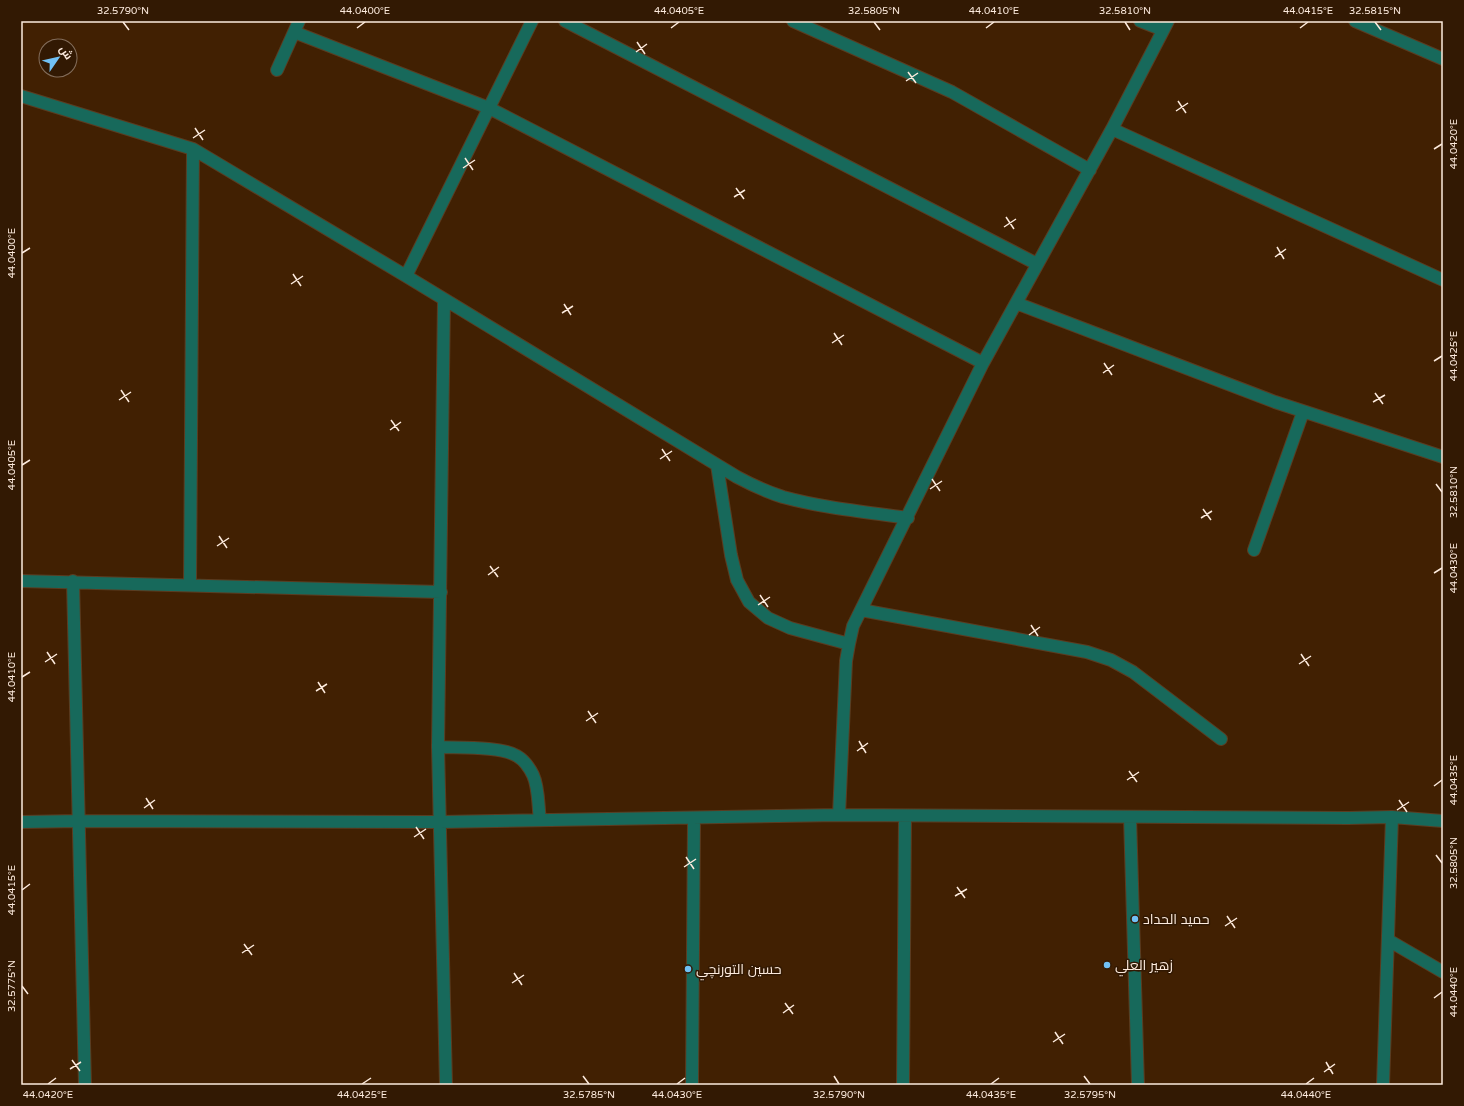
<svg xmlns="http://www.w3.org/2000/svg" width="1464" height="1106" viewBox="0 0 1464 1106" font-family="'Varela Round',Cairo,sans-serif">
  <rect width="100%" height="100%" fill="#412002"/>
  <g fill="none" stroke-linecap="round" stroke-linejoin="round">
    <defs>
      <path id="minor" d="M565,21L1037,264
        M793,21L952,92L1090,170
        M1140,21L1163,30
        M1355,21L1443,59
        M294,32L489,108L983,363
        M277,70L299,21
        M21,96L193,149L406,276L737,477C752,485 767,492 783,497C823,508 866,512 908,518
        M1112,129L1443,280
        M406,276L532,21
        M444,300L438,747L446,1085
        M1016,303L1275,402L1443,457
        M717,465L731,555L737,580L749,602L768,618L790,628L849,644
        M1254,550L1303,412
        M21,581L441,592
        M73,581L85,1085
        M190,585L193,149
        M861,610L1087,652L1111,660L1133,672L1221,739
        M438,747C458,748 501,746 517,756C524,760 529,767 533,775C539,788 538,806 540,820
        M839,815L846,661L849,644L853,626L983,363L1112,129L1168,21
        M1130,817L1138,1085
        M21,822L79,821L440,822L839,815L1348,818L1392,817L1443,821
        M1388,940L1443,972
        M692,1085L694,818
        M903,1085L905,816
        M1383,1085L1392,817"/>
    </defs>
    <!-- minor casing -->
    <use href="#minor" stroke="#5b3c21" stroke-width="14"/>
    <!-- minor -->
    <use href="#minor" stroke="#17695b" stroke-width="12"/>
  </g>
  <!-- ticks -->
  <path fill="none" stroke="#fdebde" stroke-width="1.5" d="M123,22L129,30M874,22L880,30M1125,22L1130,30M1375,22L1381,30M357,28L365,22M671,28L679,22M986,28L994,22M1300,28L1308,22M637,42L645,54M636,52L647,44M908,72L916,83M906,81L918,73M1178,101L1186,113M1176,111L1188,103M195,128L203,140M193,138L205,130M1434,149L1442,144M465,158L473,170M463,168L475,160M736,188L744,199M734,197L745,190M1006,217L1014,229M1004,227L1016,219M1277,247L1284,259M22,253L30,248M1275,257L1286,249M293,274L301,286M291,284L303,276M564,304L571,315M562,313L573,306M834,333L842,345M832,343L844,335M1434,361L1442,356M1104,363L1112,375M1103,373L1114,365M121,390L129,402M1375,393L1383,404M119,400L131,392M1373,402L1385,395M391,420L399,431M390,430L401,422M662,449L670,461M660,459L672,451M22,465L30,460M932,479L940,491M1436,484L1442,492M930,489L942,481M1203,509L1211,520M1201,518L1212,511M219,536L227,548M217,546L229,538M490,566L498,577M1434,573L1442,568M488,575L499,567M760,595L768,607M758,605L770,597M1031,625L1038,636M1029,635L1040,627M47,652L55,664M1301,654L1309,666M45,662L57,654M1299,664L1311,656M22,677L30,672M318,682L325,693M316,691L327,684M588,711L596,723M586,721L598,713M859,741L866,753M857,751L868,743M1129,771L1137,782M1127,780L1139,772M1434,786L1442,780M146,798L153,809M1399,800L1407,812M144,808L155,800M1397,810L1409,802M416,827L424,839M414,837L426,829M1436,855L1442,863M686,857L694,869M684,867L696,859M957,887L965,898M22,890L30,884M955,896L967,889M1227,916L1235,928M1225,926L1237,918M244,944L252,955M242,953L254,945M514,973L522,985M512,983L524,975M22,986L28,994M1434,998L1442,992M785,1003L793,1014M783,1013L794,1005M1055,1032L1063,1044M1053,1042L1065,1034M72,1060L80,1071M1326,1062L1333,1074M70,1069L81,1062M1324,1072L1335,1064M583,1076L589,1084M834,1076L839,1084M1084,1076L1090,1084M48,1084L56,1078M362,1084L371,1078M677,1084L685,1078M991,1084L999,1078M1306,1084L1314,1078"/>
  <!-- markers -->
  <g fill="#71c1f5" stroke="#321903" stroke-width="1.5">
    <circle cx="1135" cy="919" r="4"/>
    <circle cx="1107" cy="965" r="4"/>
    <circle cx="688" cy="969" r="4"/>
  </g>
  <g text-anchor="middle" stroke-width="3" stroke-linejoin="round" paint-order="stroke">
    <!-- poi labels -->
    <g font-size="14" fill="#fdebde" stroke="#321903" text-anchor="start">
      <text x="1143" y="924">حميد الحداد</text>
      <text x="1115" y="970">زهير العلي</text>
      <text x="696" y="974">حسين التورنچي</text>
    </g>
  </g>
  <!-- border -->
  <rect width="1464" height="1106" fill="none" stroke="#321903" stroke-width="44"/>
  <!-- north arrow -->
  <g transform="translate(58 58) rotate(56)"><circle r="19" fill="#321903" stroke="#836d5b"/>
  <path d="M0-3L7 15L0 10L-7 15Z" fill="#71c1f5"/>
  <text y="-6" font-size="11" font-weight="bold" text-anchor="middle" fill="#fdebde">ش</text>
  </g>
  <rect x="22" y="22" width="1420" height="1062" fill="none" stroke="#fdebde" stroke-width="1.5"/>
  <g font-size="10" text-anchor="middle" fill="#fdebde">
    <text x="123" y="14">32.5790°N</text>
    <text x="365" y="14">44.0400°E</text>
    <text x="679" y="14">44.0405°E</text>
    <text x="874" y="14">32.5805°N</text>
    <text x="994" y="14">44.0410°E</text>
    <text x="1125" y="14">32.5810°N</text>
    <text x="1308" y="14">44.0415°E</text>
    <text x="1375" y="14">32.5815°N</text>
    <text transform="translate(1453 144) rotate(-90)" y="4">44.0420°E</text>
    <text transform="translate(11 253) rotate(-90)" y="4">44.0400°E</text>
    <text transform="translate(1453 356) rotate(-90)" y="4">44.0425°E</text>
    <text transform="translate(11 465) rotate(-90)" y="4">44.0405°E</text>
    <text transform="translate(1453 492) rotate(-90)" y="4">32.5810°N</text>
    <text transform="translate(1453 568) rotate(-90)" y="4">44.0430°E</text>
    <text transform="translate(11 677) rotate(-90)" y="4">44.0410°E</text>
    <text transform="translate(1453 780) rotate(-90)" y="4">44.0435°E</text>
    <text transform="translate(1453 863) rotate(-90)" y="4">32.5805°N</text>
    <text transform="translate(11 890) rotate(-90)" y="4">44.0415°E</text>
    <text transform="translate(11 986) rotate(-90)" y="4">32.5775°N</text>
    <text transform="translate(1453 992) rotate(-90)" y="4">44.0440°E</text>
    <text x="48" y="1098">44.0420°E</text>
    <text x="362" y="1098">44.0425°E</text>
    <text x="589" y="1098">32.5785°N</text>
    <text x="677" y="1098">44.0430°E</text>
    <text x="839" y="1098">32.5790°N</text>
    <text x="991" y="1098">44.0435°E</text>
    <text x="1090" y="1098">32.5795°N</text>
    <text x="1306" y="1098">44.0440°E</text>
  </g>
</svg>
